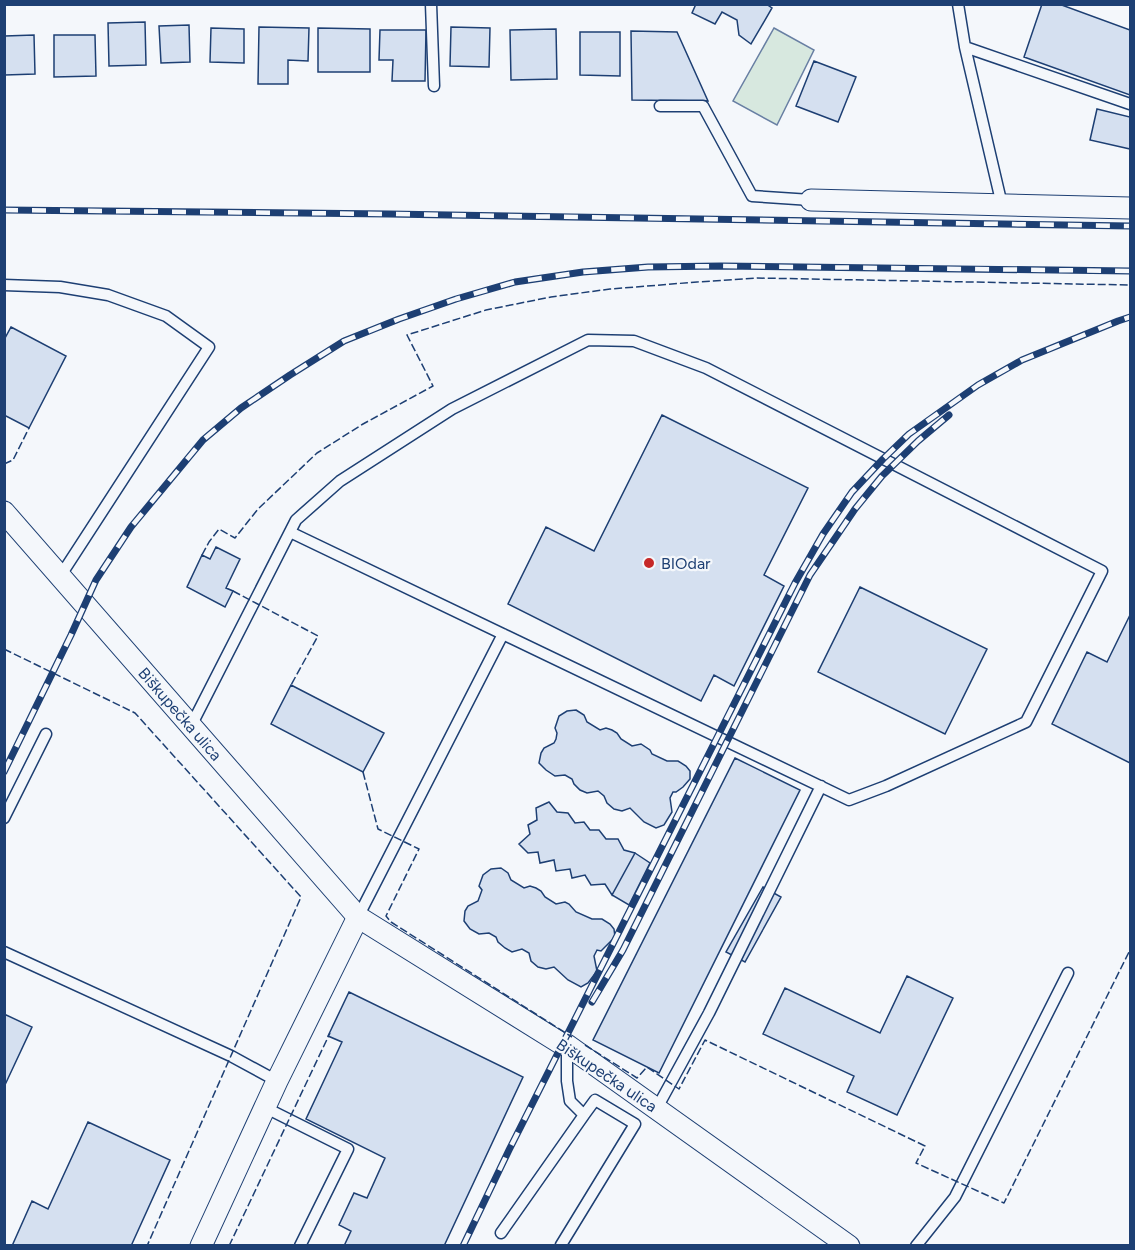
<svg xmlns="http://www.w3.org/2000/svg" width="1135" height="1250" viewBox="0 0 1135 1250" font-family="Figtree,sans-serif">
  <rect width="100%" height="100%" fill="#f4f7fb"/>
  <!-- green -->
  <path fill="#d7e8df" stroke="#687fa3" stroke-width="1.5" d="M774,28L814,50L777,125L733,101Z"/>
  <!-- building -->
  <path fill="#d5e0f0" stroke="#1d3f73" stroke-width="1.5" d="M696,4H766L772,8L751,44L739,35L737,20L722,12L715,24L692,13Z
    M1042,4H1059L1130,30V95L1024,57Z
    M145,22L146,65L109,66L108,23Z
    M189,25L190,62L161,63L159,26Z
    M259,27L309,28L308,61L288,60V84H258Z
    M451,27L490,28L489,67L450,66Z
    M211,28L244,29V63L210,62Z
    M318,28L370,29V72H318Z
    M556,29L557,79L511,80L510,30Z
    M380,30H426L425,81H392L393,60H379Z
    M631,31L677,32L708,101L632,100Z
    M580,32H620V76L580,75Z
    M34,35L35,74L5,75V36Z
    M54,35H95L96,76L54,77Z
    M814,61L856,77L838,122L796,106Z
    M1097,109L1130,117V149L1090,140Z
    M11,327L66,356L29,428L4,415V340Z
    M662,415L808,488L764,575L784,586L734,686L714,675L701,701L508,604L546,527L594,551Z
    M216,547L240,559L226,588L233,591L225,607L187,587L202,555L210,559Z
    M860,587L987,649L945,734L818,672Z
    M1130,615V763L1052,724L1087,652L1107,662Z
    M291,685L384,733L363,772L271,724Z
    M576,710L584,715L587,722L600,730L606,728L612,730L617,733L621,739L632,746L641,744L650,750L652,754L667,761H678L686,766L690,771V779L683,787L676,792H673L670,798L672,812L664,825L656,828L644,822L630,808L622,811L614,809L607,803L604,796L598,791L587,793L580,790L574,784L572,779L565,775L555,776L546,770L539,763L541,753L544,748L554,743L556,739L557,733L555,728L559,716L567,711Z
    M735,758L800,790L659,1073L593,1040Z
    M549,802L557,812L568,813L575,823L584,822L590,830H599L606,839H618L624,850L635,853L612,895L605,884L591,885L585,875L572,878L570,869L556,871L554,860L540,863L538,852L528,853L519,844L530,834L528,825L537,820L536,808Z
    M635,853L650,863L629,905L612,895Z
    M501,868L508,873L511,880L524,888L530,886L536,888L541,891L545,897L556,904L565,902L569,904L576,912L592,919H602L610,924L614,929L615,937L601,951L597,950L594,956L597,971L588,983L581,987L568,980L554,967L546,969L538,967L531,961L529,953L522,949L512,952L505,948L498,942L496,937L489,933L479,934L470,929L464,921L465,911L468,906L478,901L482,890L479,886L483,875L491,869Z
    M763,887L781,897L745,962L726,952Z
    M907,976L953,998L897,1115L847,1092L854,1076L763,1034L785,988L880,1033Z
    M349,992L523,1077L444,1246H344L351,1231L339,1225L354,1193L367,1198L385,1158L306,1119L342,1042L328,1036Z
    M4,1014L32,1027L4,1087Z
    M88,1122L170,1160L131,1246H12L32,1201L48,1209Z"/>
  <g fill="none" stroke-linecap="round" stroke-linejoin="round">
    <defs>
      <path id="lane" d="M431,4L434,86
        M958,4L965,47L1002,205
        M965,47L1130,104
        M660,106H703L752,196L811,200
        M4,285L60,287L108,295L166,316L209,347L61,575
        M191,726L296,520L340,481L452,409L588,340L634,341L706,368L1102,571L1026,722L886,786L849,800L290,532
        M4,818L46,734
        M358,917L503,634
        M4,952L231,1056L277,1081
        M266,1108L348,1149L300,1246
        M657,1108L709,1013L821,786
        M501,1233L584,1115L570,1101L567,1081V1046
        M561,1245L635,1124L595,1100L584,1115
        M916,1246L955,1197L1068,973"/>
      <g id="street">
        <path d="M811,200L1130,208"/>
        <path id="s1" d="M4,512L358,917L562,1044L567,1045L849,1246"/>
        <path d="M201,1246L277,1081L358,917"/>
      </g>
    </defs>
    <!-- lane casing -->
    <use href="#lane" stroke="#1d3f73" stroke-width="13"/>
    <!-- street casing -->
    <use href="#street" stroke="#1d3f73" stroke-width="23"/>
    <!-- lane -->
    <use href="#lane" stroke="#f4f7fb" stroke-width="10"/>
    <!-- street -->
    <use href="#street" stroke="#f4f7fb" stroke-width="21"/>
    <defs>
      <path id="rail" d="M4,210L389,214L1130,226
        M4,772L71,635L96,580L131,527L203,440L241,408L290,375L344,341L399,319L456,299L515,282L583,272L648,267L721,266L1130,271
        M592,1002L623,950L810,575L855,509L882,476L918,441L949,415
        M463,1246L509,1150L795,583L823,534L852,492L883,459L909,434L978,385L1022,360L1118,321L1130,317"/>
    </defs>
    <!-- rail casing -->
    <use href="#rail" stroke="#1d3f73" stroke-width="7"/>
    <!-- rail -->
    <use href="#rail" stroke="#f4f7fb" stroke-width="4.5" stroke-dasharray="14" stroke-linecap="butt"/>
    <!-- fence -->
    <path stroke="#1d3f73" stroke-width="1.5" stroke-dasharray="8 3" stroke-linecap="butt" d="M4,464L13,460L29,428
      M202,555L209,542L219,529L235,538L258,509L317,453L363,424L433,386L407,335L486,310L551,297L610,289L697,282L757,278L1130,285
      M233,591L318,636L291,685
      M4,649L135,713L301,897L147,1246
      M363,772L378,829L419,849L386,916L391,922L572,1037
      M585,1045L637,1078L647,1067L679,1089L705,1040L925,1146L916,1163L1004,1203L1130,950
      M229,1246L330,1033"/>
  </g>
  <!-- markers -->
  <circle fill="#c62828" stroke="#f4f7fb" stroke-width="2" cx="649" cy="563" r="6"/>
  <g text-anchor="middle" stroke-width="4.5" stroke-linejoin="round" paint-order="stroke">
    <!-- poi labels -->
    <g font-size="16" fill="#1d3f73" stroke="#f4f7fb" text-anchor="start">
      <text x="661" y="569">BIOdar</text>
    </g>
    <!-- street labels -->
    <g font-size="16" fill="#1d3f73" stroke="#f4f7fb">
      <text dy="6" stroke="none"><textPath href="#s1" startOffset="268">Biškupečka ulica</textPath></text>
      <text transform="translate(607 1075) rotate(34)" y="6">Biškupečka ulica</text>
    </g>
  </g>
  <!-- border -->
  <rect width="1135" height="1250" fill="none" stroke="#1d3f73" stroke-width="12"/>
</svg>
